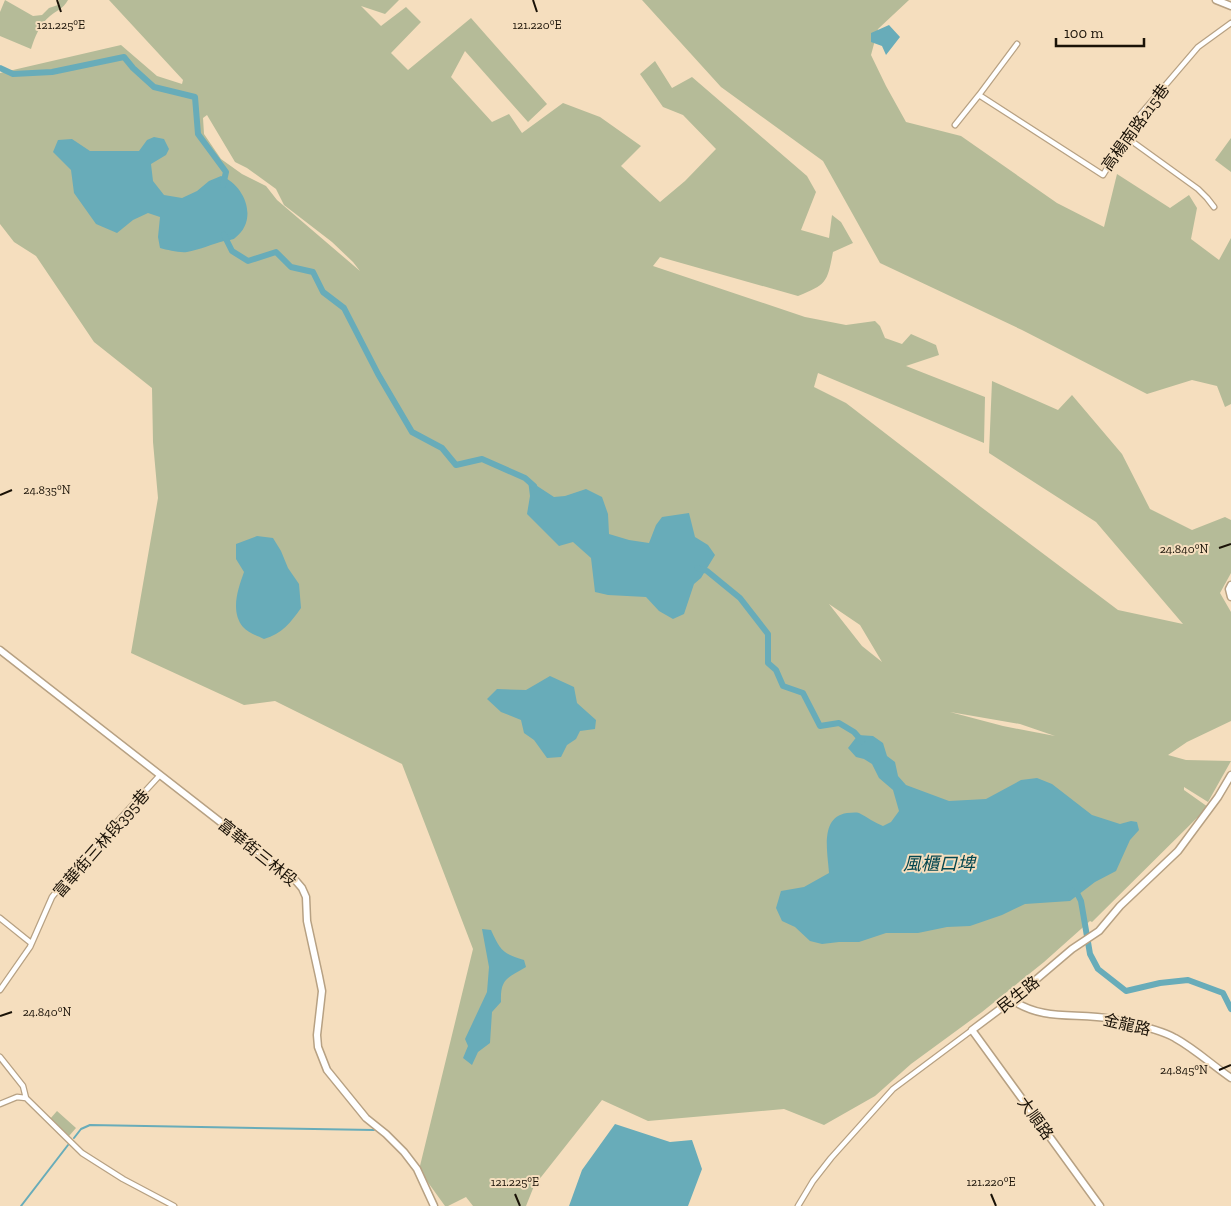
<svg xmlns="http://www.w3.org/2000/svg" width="1231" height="1206" viewBox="0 0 1231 1206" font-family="'Zilla Slab','Noto Sans TC',serif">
  <rect width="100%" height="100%" fill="#f5debe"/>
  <!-- green -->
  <path fill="#b5bb98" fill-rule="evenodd" d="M5,0L33,16L42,15L49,8L58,5L59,0H68C63,9 57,10 50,16C39,25 35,37 31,49L0,36V12Z
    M109,0H399L385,14L361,6L381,26L406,7L421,22L391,53L408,70L471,18L547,104L528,122L465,51L451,77L492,122L509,114L522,133L563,103L600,117L641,146L621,166L660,202L685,181L716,149L683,115L663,107L640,74L655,61L672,88L692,77L807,176L816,192L801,230L829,238L832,215L841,222L853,243L833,252C827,283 827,284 798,296L660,257L653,266L805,317L846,325L875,321L880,326L885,338L902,344L911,334L936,345L939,355L906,366L985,397L984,443L818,373L814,387L846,403L981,507L1118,610L1183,624L1096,522L989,453L992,381L1058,410L1072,395L1122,454L1150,509L1192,530L1225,517L1231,520V573L1220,593L1231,612V721L1187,742L1168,755L1186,760L1231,761L1208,802L1184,787V790L1208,807L1092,922L1090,921L1044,962L982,1012L911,1064L875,1096L824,1125L784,1109L648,1121L602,1100L534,1186L526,1206H473L466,1197L448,1206H445L419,1170L473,949L402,764L275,701L244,705L131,653L158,498L153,442L152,388L94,342L36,256L14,242L0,224V73L121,45L157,76L182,84L183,80ZM207,115L235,162L247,168L276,189L284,205L332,242L353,262L360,271L277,200L266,186L242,174L221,159L204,134L203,118ZM829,604L860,625L882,662L862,646ZM950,712L1020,724L1055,736L1003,726Z
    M642,0H909L878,29L871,55L886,86L906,122L961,136L1057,203L1104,227L1117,174L1170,208L1189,195L1197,208L1191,239L1219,260L1231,238V404L1225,407L1217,386L1192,380L1147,394L1022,330L880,263L823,161L721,87Z
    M1231,138V172L1215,160Z
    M57,1111L76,1128L69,1136L50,1119Z"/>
  <!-- water -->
  <path fill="#68acb9" d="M889,25L900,37L886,55L882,46L871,42V33Z
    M154,137L164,139L169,149L166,155L151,164L153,181L164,195L182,198L197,191L209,181L221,176C245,185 259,220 235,238C233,240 228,240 224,241C212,244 199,250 187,252C179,253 168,250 160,248L158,237L160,217L148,213L133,220L117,233L96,224L74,193L71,170L53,152L58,140L72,139L90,151H139L147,140Z
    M528,480L554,497L565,496L586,489L602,497L608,514L609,534L629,540L649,543L656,525L662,517L689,513L695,537L708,545L715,555L701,578L694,584L684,614L673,619L659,611L646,597L608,595L595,592L591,558L573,542L559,546L527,514L530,496Z
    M257,536L273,538L281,551L288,568L299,584L301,608C291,622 282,634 264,639C258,636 248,633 243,627C230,611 238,589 244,572L236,559V544Z
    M550,676L574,687L577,703L596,720L595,729L580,731L576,739L567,745L561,757L547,758L534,740L524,733L521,720L501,712L487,699L497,689L526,690Z
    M858,735L873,736L883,743L887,756L895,762L898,776L906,785L949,801L986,799L1021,780L1037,778L1052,784L1092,815L1120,824L1131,821L1137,822L1139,830L1130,840L1116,871L1095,882L1070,901L1025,904L1002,915L970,926L947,927L918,933H886L859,942H839L822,944L810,941L795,927L782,921L776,908L781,891L804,887L829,873C828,854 819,817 847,813C851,813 855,812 859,813C867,817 875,823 883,826L891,822L899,811L893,790L879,778L872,764L864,759L856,757L848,748Z
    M482,929L491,930C500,950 503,954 524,960L526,967C508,978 500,978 501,1002L492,1012L490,1043L478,1052L472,1065L463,1058L468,1046L465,1039L487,992L489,967Z
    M615,1124L670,1142L692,1140L702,1169L688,1206H569L582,1170Z"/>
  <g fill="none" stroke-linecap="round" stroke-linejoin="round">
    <!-- stream -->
    <path stroke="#68acb9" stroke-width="2" d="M74,1138L81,1129L90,1125L374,1130
      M21,1206L68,1145"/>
    <!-- canal -->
    <path stroke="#68acb9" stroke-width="6" d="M0,68L13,74L52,72L124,57L133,68L154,87L195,97L198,134L226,172L223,185
      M224,235L232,251L248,261L276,252L291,267L313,272L323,292L344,308L378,374L412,432L442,448L456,465L482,459L525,478L534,486
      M697,568L707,571L740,598L768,634V663L776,670L783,686L803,693L820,726L839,723L854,732L862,741
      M1072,891L1078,895L1081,901L1090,954L1098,969L1126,991L1160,983L1188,980L1223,993L1231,1009"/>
    <defs>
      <path id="street" d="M979,95L1103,175L1139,116L1198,47L1231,23
        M955,125L979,95L1017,44
        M1126,137L1198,189L1207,198L1214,207
        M0,918L31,943
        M0,990L30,947L52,897L82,860L160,775
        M0,1057L23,1086L26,1098
        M26,1098L82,1153L123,1179L174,1206
        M0,1104L17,1097L26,1098
        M798,1206L813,1181L831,1158L893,1089L972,1030"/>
      <path id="secondary" d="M1216,0L1231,6
        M1231,585L1229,589L1231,597
        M0,650L296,881L302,888L306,897L307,921L319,976L322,991L317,1035L318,1047L327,1070L366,1118L386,1134L404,1152L417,1169L434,1206
        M1012,1000C1045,1022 1077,1012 1112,1019C1130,1023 1160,1029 1175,1038C1195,1049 1212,1065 1231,1078
        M1100,1206L972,1030L1012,1000L1072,949L1099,931L1120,906L1178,851L1218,797L1231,775"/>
    </defs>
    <!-- street casing -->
    <use href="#street" stroke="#b7a183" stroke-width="7"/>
    <!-- secondary casing -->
    <use href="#secondary" stroke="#b7a183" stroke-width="9"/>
    <!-- street -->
    <use href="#street" stroke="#fff" stroke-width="4.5"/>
    <!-- secondary -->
    <use href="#secondary" stroke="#fff" stroke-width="6"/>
  </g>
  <!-- ticks -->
  <path fill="none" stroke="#1a1207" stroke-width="2" d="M57,0L61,12M533,0L537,12M0,495L12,490M1219,548L1231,544M0,1016L12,1012M1219,1070L1231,1065M515,1194L520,1206M991,1194L996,1206"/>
  <g text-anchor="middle" stroke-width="4" stroke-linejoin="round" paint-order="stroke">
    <!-- street labels -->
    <g font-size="16" fill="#1a1207" stroke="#f5debe">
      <text transform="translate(1135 127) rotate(-54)" y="6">高楊南路215巷</text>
      <text transform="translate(101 843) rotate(-49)" y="6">富華街三林段395巷</text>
      <text transform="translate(258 852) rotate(39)" y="6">富華街三林段</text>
      <text transform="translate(1018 994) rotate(-38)" y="6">民生路</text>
      <text transform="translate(1127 1024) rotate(13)" y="6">金龍路</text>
      <text transform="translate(1036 1118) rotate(54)" y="6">大順路</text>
    </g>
    <!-- water labels -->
    <g font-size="18" font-style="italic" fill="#04464f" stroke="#f5debe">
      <text x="939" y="870">風櫃口埤</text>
    </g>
  </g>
  <g font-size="12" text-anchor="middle" fill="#1a1207" stroke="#f5debe" stroke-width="4" stroke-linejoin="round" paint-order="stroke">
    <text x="61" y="29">121.225°E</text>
    <text x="537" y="29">121.220°E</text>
    <text x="47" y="494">24.835°N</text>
    <text x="1184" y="553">24.840°N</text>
    <text x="47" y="1016">24.840°N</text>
    <text x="1184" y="1074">24.845°N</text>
    <text x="515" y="1186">121.225°E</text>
    <text x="991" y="1186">121.220°E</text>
  </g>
  <!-- scale -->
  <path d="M1056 38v8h88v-8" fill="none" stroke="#1a1207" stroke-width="2.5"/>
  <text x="1064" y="38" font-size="15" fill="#1a1207" stroke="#f5debe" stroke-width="4" paint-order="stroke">100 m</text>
</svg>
